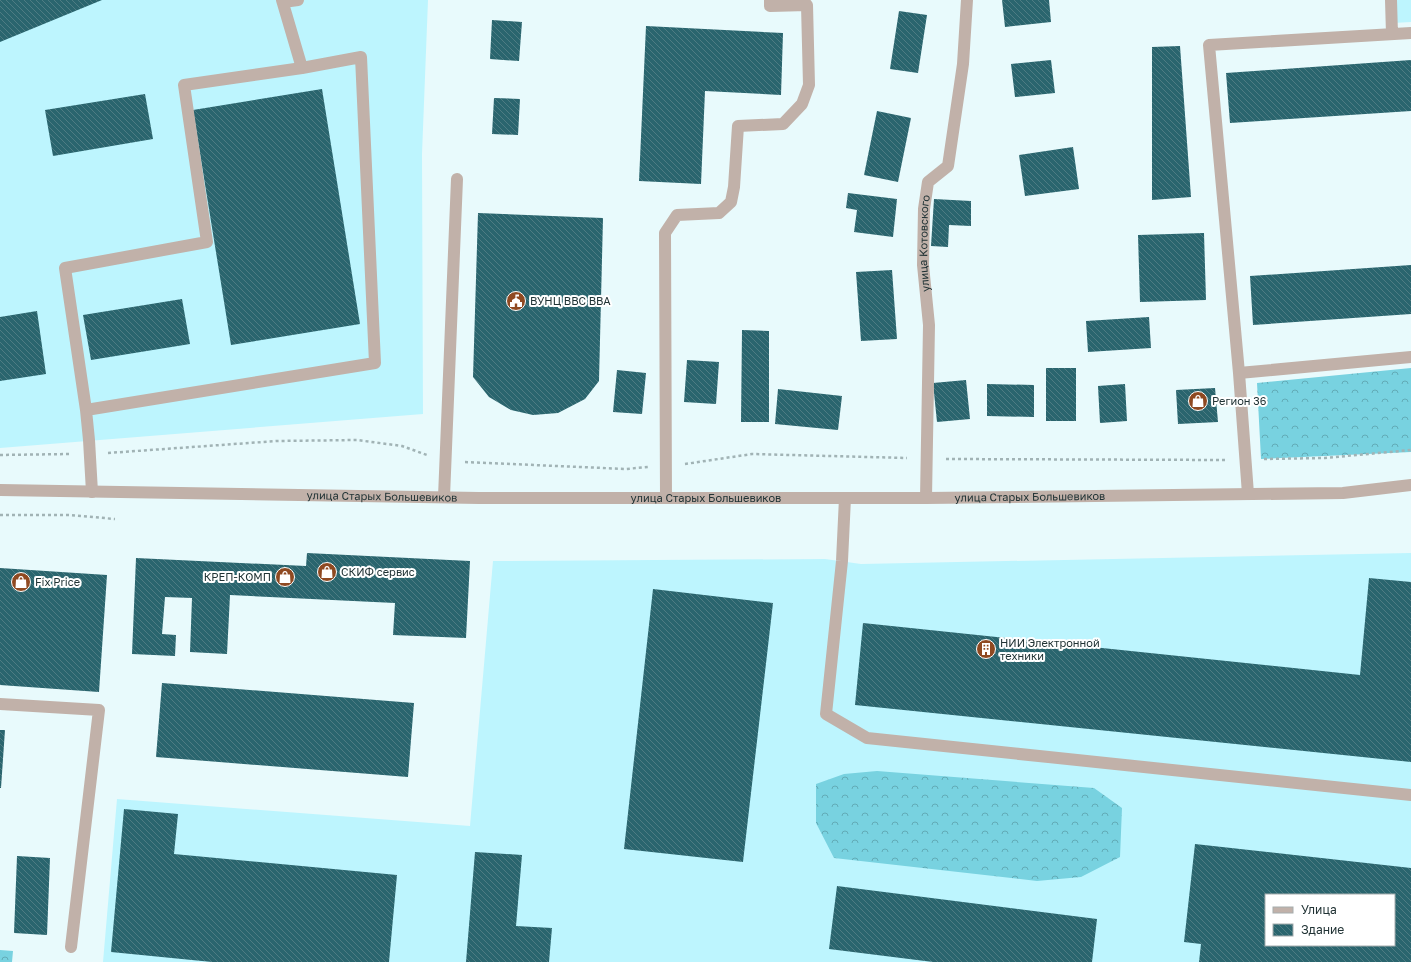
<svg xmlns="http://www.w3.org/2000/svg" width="1411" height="962" viewBox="0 0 1411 962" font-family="'Golos Text',sans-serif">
  <defs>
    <pattern id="forest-crowns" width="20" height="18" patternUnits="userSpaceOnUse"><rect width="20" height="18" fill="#78d2e0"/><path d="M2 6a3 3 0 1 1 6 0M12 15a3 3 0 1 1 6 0" fill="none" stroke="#62abb6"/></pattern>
    <pattern id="building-back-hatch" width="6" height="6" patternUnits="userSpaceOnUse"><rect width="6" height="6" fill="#2a656e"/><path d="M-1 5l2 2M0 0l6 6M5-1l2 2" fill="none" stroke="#4e7c83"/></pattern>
  </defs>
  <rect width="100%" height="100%" fill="#e8fafc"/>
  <!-- built -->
  <path fill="#bdf5fe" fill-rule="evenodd" d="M0,0H428L422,154L423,414L0,448Z
    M1391,0H1411V22L1393,23Z
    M1411,553V962H103L117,799L470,826L493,561L825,559L861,564ZM1266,895H1394V945H1266Z"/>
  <!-- forest -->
  <path fill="url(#forest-crowns)" d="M1411,368V452L1261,459L1257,383Z
    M877,771L1094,788L1122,808L1120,857L1081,877L1037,881L834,858L816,823V784L844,774Z
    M0,950L13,951L12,962H0Z"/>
  <!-- building -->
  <path fill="url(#building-back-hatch)" fill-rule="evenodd" d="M0,0H102L0,42Z
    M1002,0H1049L1051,22L1005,27Z
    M899,11L927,15L918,73L890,69Z
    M492,20L522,22L519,61L490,59Z
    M646,26L783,33L781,95L705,91L701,184L639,181Z
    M1180,46L1191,197L1152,200V47Z
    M1051,60L1055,93L1015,97L1011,64Z
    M1411,60V111L1230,123L1226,73Z
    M322,89L360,324L231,345L193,110Z
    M145,94L153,139L53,156L45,110Z
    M494,98L520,99L518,135L492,134Z
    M877,111L911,118L898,182L864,175Z
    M1073,147L1079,189L1025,196L1019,155Z
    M848,193L897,199L893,237L854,232L857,210L846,208Z
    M934,199L971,201V226L949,225L948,247L931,246Z
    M478,213L603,218L599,381L585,399L558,413L533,415L511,410L489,397L473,377Z
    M1204,233L1206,300L1140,302L1138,235Z
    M1411,265V314L1253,325L1250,276Z
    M892,270L897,339L861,341L856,272Z
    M182,299L190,344L91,360L83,315Z
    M37,311L46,374L0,381V317Z
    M1149,317L1151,348L1088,352L1086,321Z
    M742,330L769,331V422H741Z
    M687,360L719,362L716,404L684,402Z
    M1046,368H1076V421H1046Z
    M617,370L646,373L642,414L613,412Z
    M966,380L970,419L937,422L933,383Z
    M987,384L1034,385V417L987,416Z
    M1125,384L1127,421L1100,423L1098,386Z
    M1215,388L1218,422L1178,424L1176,390Z
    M778,389L842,396L838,430L775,424Z
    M307,553L470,561L466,638L393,635L395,603L230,595L227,654L190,652L192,598L165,597L162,634L176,635L175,656L132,654L136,558L306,566Z
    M0,568L107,575L99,692L0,685Z
    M1369,578L1411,582V762L855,705L863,623L1360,675Z
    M653,589L773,603L743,862L624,849Z
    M162,683L414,703L408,777L156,757Z
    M0,730H5L1,788H0Z
    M124,809L178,814L174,854L397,875L389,962H212L111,952Z
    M1195,844L1411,868V962H1199L1201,944L1184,942ZM1266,895H1394V945H1266Z
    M475,852L522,855L516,926L552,928L549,962H466Z
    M17,856L50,858L47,935L14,933Z
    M837,886L1097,919L1092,962H933L829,949Z"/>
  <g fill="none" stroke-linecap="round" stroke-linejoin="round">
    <!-- path -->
    <path stroke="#a1b3b5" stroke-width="2.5" stroke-dasharray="3 3" stroke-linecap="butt" d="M108,453L277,441L357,440L402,446L427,455
      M0,455L71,454
      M946,459L1227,460
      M1264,459L1325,458L1411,450
      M465,462L626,469L648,467
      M685,464L752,454L907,458
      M0,515H69L115,519"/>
    <!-- service -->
    <path stroke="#c1b1a9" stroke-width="12" d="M1391,0L1392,34
      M283,2L298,0
      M1239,373L1411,357
      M86,410L375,363L361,57L302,68
      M92,492L89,440L86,410L65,268L207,242L184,85L302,68L282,0
      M1248,494L1239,373L1209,45L1411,33
      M444,497L457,179
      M666,498L665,233L677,215L719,213L731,202L734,187L738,126L783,124L802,104L809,85L807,5L770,6V0
      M845,498L842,561L826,714L867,738L1411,795
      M0,704L99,710L71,947"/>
    <!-- minor -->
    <path stroke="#c1b1a9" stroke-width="12" id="s1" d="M926,498L929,325L923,265L924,209L928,182L948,166L963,64L967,0"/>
    <!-- tertiary -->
    <path stroke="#c1b1a9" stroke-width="12" id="s2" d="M0,490L479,498H926L1343,493L1411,485"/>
  </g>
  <!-- icons -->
  <defs>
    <symbol id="civic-disc" viewBox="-11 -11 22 22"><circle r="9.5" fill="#8f4921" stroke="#fff"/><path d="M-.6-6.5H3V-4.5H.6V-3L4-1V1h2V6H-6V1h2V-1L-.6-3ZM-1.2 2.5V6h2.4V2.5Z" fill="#fff"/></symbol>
    <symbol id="shop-disc" viewBox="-11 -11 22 22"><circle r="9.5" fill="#8f4921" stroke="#fff"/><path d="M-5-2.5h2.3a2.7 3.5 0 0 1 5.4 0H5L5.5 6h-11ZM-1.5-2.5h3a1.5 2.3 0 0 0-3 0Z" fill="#fff"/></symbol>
    <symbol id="building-disc" viewBox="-11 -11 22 22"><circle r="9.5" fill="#8f4921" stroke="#fff"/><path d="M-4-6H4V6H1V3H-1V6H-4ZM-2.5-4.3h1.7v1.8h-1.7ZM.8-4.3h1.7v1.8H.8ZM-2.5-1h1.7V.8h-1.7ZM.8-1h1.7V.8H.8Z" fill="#fff"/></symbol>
  </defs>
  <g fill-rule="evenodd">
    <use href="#civic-disc" x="505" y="290" width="22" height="22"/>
    <use href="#shop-disc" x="1187" y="390" width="22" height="22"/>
    <use href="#shop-disc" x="316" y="561" width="22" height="22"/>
    <use href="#shop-disc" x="274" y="566" width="22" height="22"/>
    <use href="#shop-disc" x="10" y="571" width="22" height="22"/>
    <use href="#building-disc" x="975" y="638" width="22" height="22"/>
  </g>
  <g text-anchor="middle" stroke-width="4" stroke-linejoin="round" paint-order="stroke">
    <!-- street labels -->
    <g font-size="11" fill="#213335" stroke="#fff">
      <text dy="4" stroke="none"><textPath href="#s1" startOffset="255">улица Котовского</textPath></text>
      <text dy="4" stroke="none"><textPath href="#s2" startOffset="382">улица Старых Большевиков</textPath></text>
      <text dy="4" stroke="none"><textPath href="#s2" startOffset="1030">улица Старых Большевиков</textPath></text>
      <text dy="4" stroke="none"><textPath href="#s2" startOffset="706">улица Старых Большевиков</textPath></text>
    </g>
    <!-- poi labels -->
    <g font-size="11" fill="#213335" stroke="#fff" text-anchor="start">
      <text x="530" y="305">ВУНЦ ВВС ВВА</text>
      <text x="1212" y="405">Регион 36</text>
      <text x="341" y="576">СКИФ сервис</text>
      <text x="271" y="581" text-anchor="end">КРЕП-КОМП</text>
      <text x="35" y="586">Fix Price</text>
      <text x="1000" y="647">НИИ Электронной<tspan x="1000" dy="13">техники</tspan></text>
    </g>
  </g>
  <!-- legend -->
  <rect x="1265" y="894" width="130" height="52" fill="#ffffff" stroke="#a6adae"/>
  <rect x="1273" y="907" width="20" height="6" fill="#c1b1a9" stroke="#a6adae"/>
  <text x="1301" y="914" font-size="12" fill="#213335">Улица</text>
  <rect x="1273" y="924" width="20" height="12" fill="url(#building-back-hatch)" stroke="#a6adae"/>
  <text x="1301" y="934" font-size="12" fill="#213335">Здание</text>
</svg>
